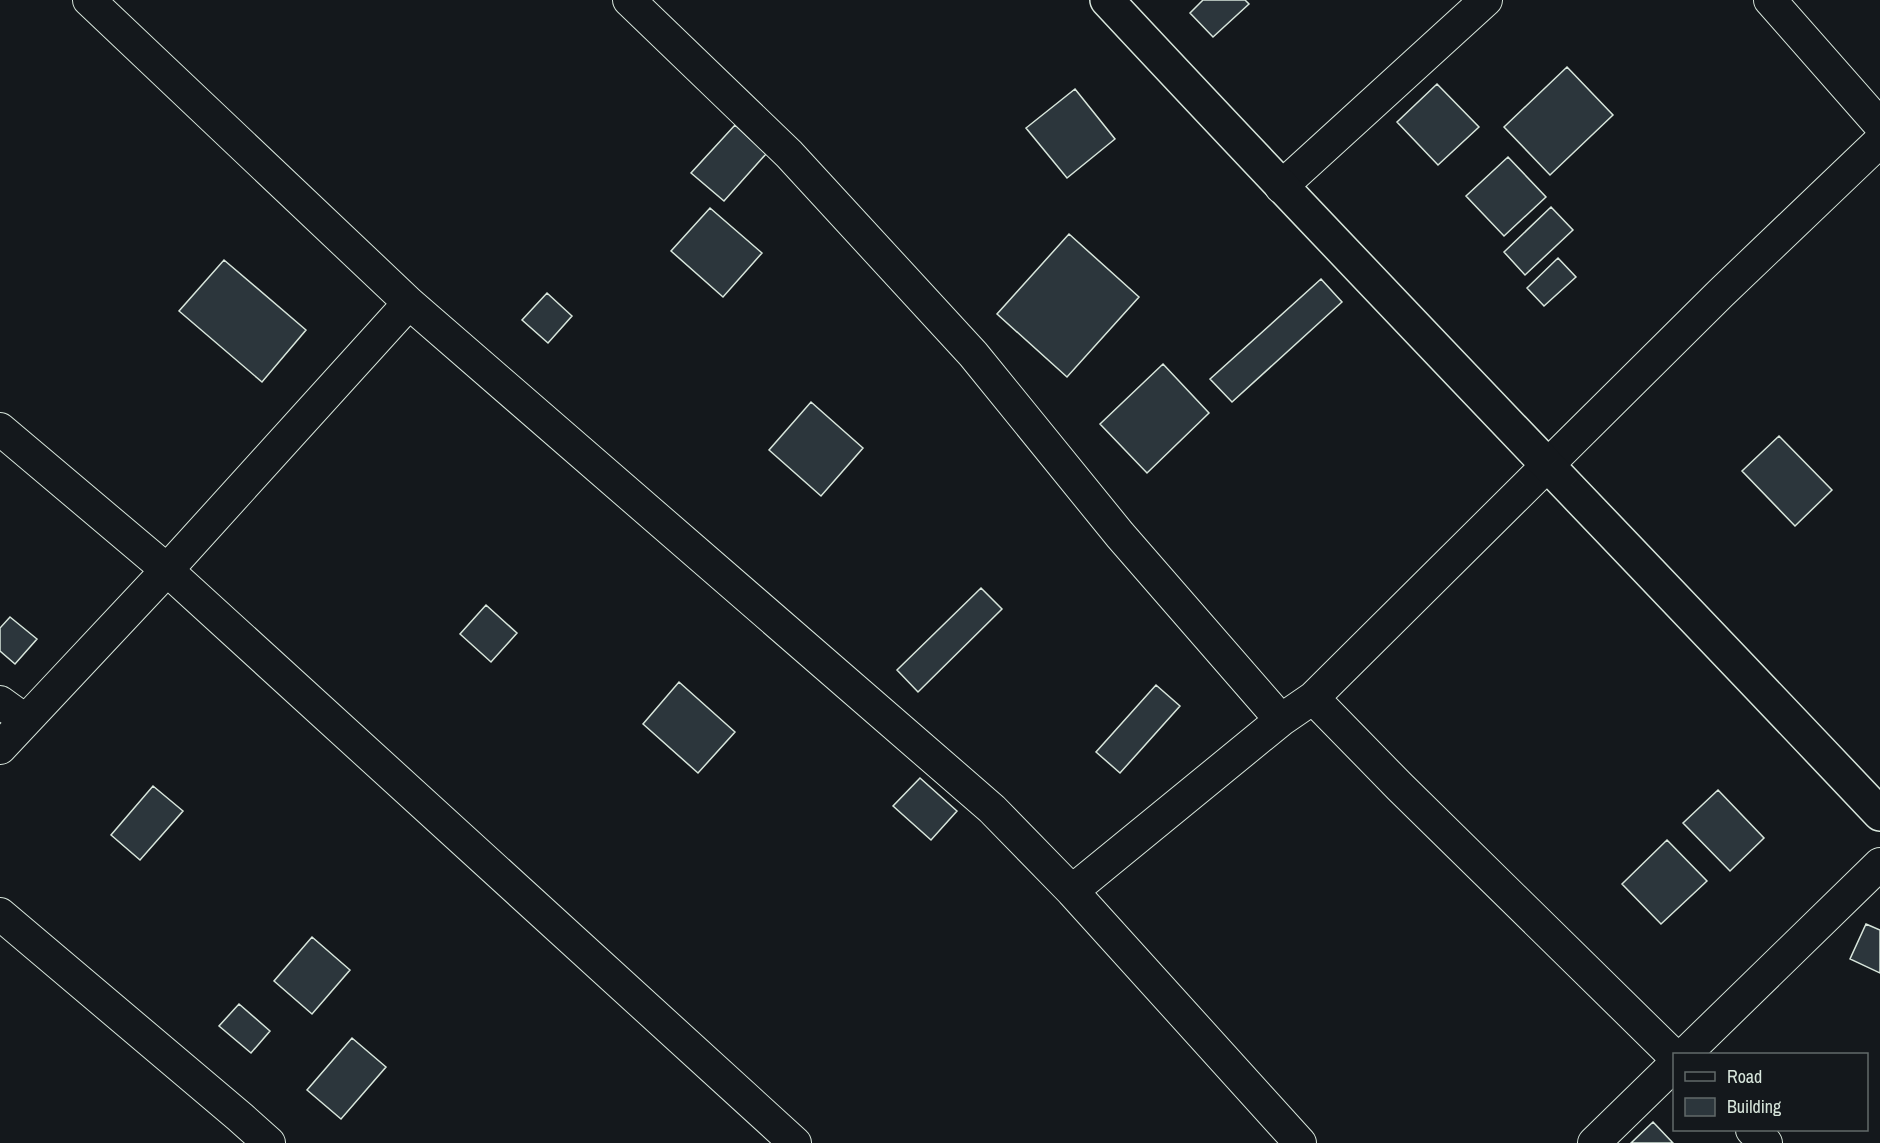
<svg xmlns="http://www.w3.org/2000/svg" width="1880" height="1143" viewBox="0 0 1880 1143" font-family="'Archivo Narrow',sans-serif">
  <rect width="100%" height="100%" fill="#14181c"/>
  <!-- building -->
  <path fill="#2c363c" stroke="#d8e6dc" stroke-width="1.5" d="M1203,0H1245L1249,4L1213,37L1190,13Z
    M1567,67L1613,115L1550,175L1504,127Z
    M1437,84L1479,127L1438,165L1397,122Z
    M1075,89L1115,139L1067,178L1026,128Z
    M735,125L766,154L724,201L691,173Z
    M1508,157L1546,197L1504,236L1466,196Z
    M1551,207L1573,230L1525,275L1504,252Z
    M710,208L762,253L723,297L671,251Z
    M1069,234L1139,297L1067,377L997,314Z
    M1558,258L1576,277L1544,306L1527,288Z
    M224,260L306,330L262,382L179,311Z
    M1321,279L1342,302L1232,402L1210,379Z
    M547,293L572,316L548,343L522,320Z
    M1163,364L1209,413L1147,473L1100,424Z
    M811,402L863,448L821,496L769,450Z
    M1779,436L1832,490L1795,526L1742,471Z
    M981,588L1002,609L918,692L897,670Z
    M486,605L517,633L491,662L460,634Z
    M10,617L37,639L15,664L0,651V628Z
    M679,682L735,732L698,773L643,724Z
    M1156,685L1180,706L1120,773L1096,752Z
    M920,778L957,811L931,840L893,806Z
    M153,786L183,811L140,860L111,835Z
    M1718,790L1764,838L1730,871L1683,823Z
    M1667,840L1707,881L1661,924L1622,884Z
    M1866,924L1880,930V973L1850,959Z
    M312,937L350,970L312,1014L274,981Z
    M239,1004L270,1031L251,1053L219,1026Z
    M352,1038L386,1067L341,1119L307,1090Z
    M1653,1122L1673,1143H1631Z"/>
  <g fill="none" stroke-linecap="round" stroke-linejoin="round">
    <defs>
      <path id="minor" d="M89,0L409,303L992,809L1072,891L1300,1143
        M629,0L789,154L973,354L1120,535L1281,720
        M1770,0L1880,125
        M1281,187L1486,0
        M0,429L167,570L795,1143
        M1313,698L1400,787L1674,1056
        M0,702L25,720
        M0,748L167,570L409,303
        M1072,891L1281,720L1313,698L1721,293L1880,141
        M0,914L240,1117L269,1143
        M1685,1054L1880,864
        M1752,1130L1766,1143
        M1594,1143L1674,1065"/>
      <path id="tertiary" d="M1107,0C1362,274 1623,542 1880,814"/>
    </defs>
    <!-- minor casing -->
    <use href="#minor" stroke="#d8e6dc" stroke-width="34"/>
    <!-- tertiary casing -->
    <use href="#tertiary" stroke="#d8e6dc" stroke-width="36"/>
    <!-- minor -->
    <use href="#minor" stroke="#14181c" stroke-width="32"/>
    <!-- tertiary -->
    <use href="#tertiary" stroke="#14181c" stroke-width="33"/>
  </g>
  <!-- legend -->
  <rect x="1673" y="1053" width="195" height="78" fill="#14181c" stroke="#626a69" stroke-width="1.5"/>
  <rect x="1685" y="1072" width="30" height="9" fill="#14181c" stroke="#626a69" stroke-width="1.5"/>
  <text x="1727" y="1083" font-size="18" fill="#d8e6dc">Road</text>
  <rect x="1685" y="1098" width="30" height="18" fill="#2c363c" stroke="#626a69" stroke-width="1.5"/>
  <text x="1727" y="1113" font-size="18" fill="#d8e6dc">Building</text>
</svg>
